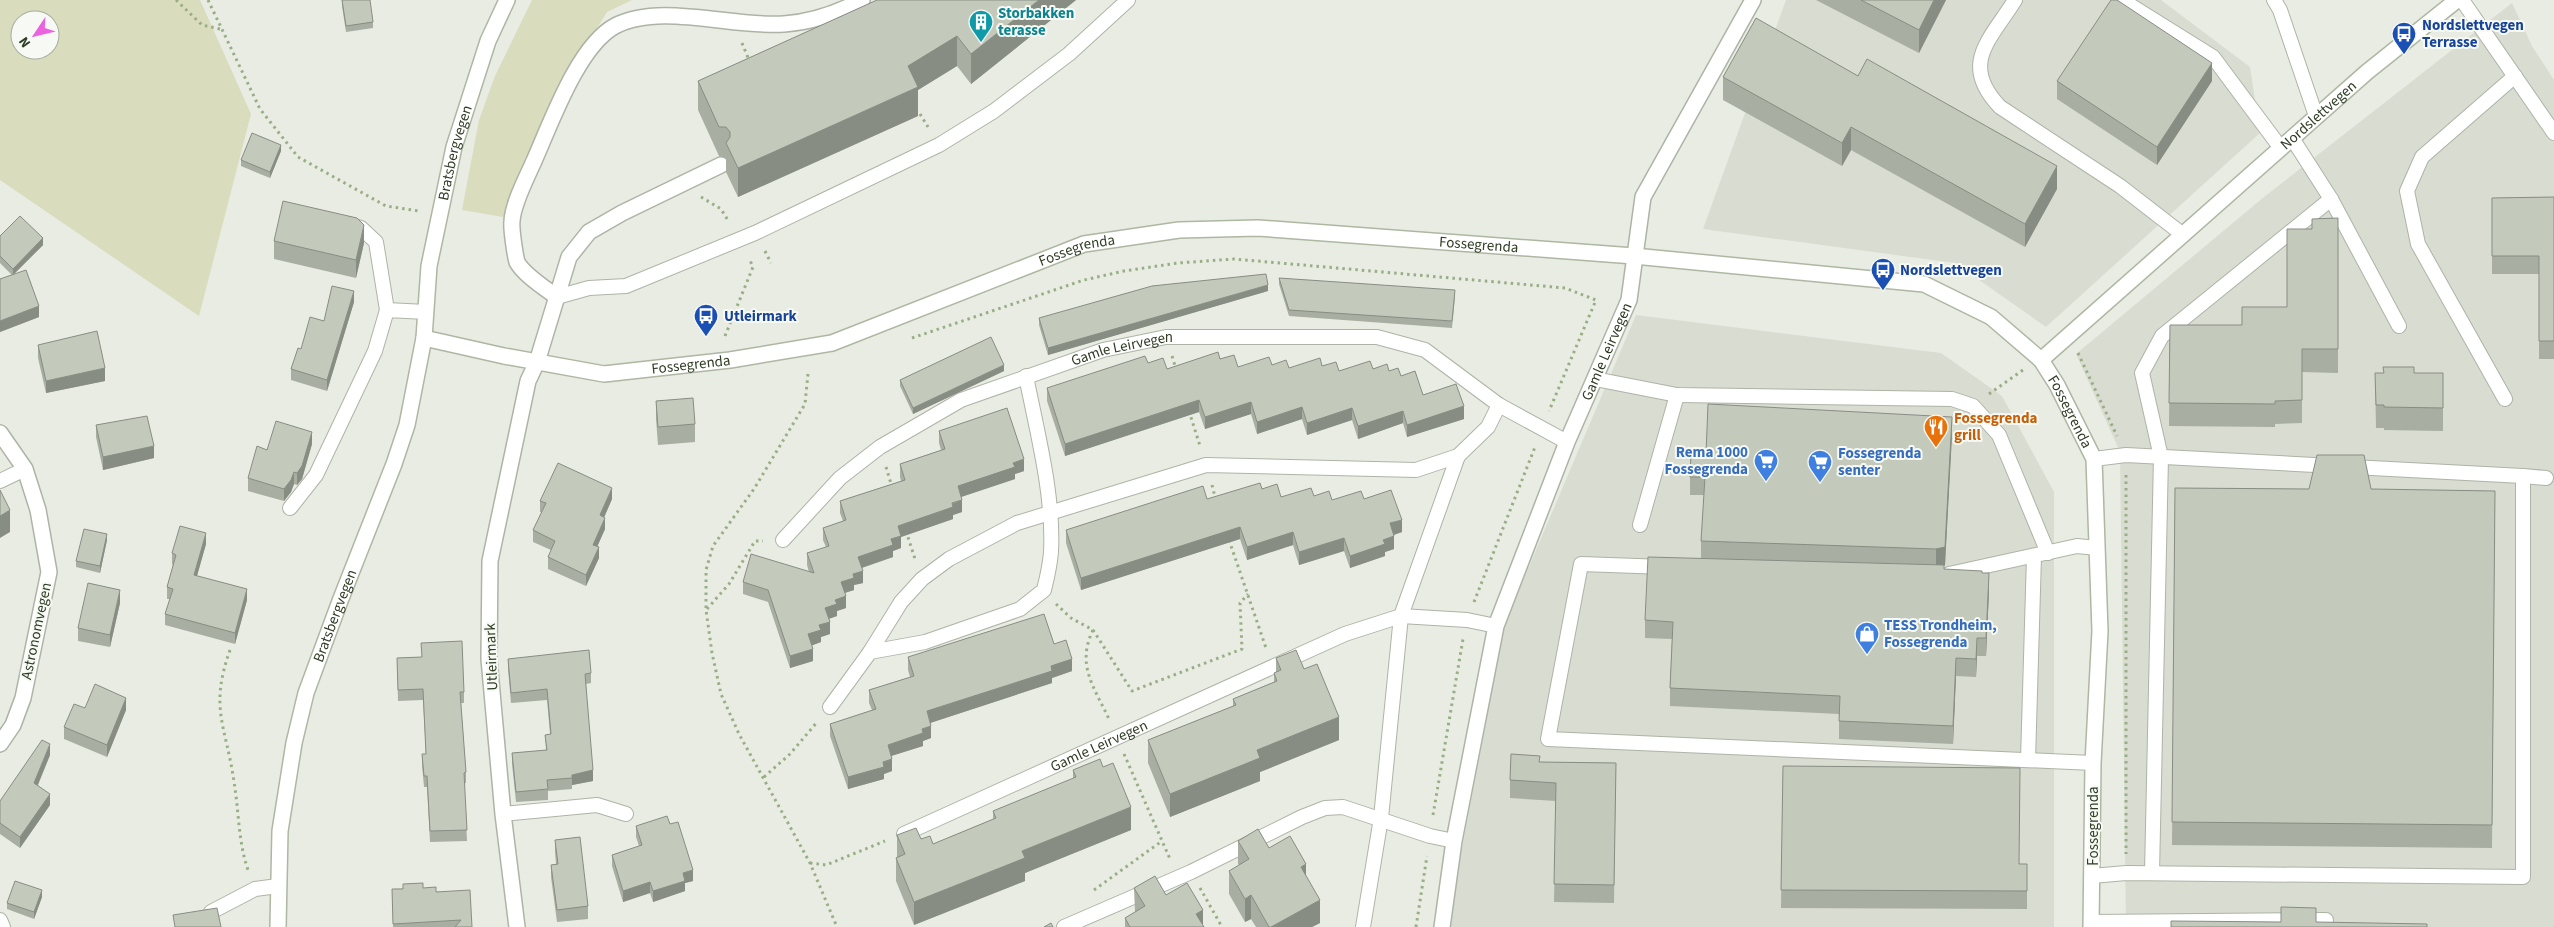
<svg xmlns="http://www.w3.org/2000/svg" width="2554" height="927" viewBox="0 0 2554 927" font-family="'Source Sans 3',sans-serif">
  <rect width="100%" height="100%" fill="#e9ece3"/>
  <!-- built -->
  <path fill="#d8dcd1" d="M1786,0H2161L2250,67L2260,133L2046,327L1955,263L1703,229Z
    M2512,3L2532,46L2554,80V927H2126L2120,452L2076,354L2264,197Z
    M1636,315L1941,353L2002,396L2054,492V927H1447L1505,623Z"/>
  <!-- green -->
  <path fill="#d9dcbd" fill-rule="evenodd" d="M0,0H200L251,114L199,316L0,180ZM20,20H50V50H20Z
    M532,0H632L607,12L553,99L503,217L462,210L479,120L495,76Z"/>
  <g fill="none" stroke-linecap="round" stroke-linejoin="round">
    <defs>
      <g id="lane">
        <path d="M2015,0C1990,40 1959,64 2000,107L2120,186L2182,234"/>
        <path d="M2274,0L2280,10L2316,116"/>
        <path d="M2462,0L2554,133"/>
        <path d="M2125,2L2213,57L2280,147"/>
        <path d="M2292,138L2331,199L2399,326"/>
        <path d="M347,224L361,228L376,242L387,310"/>
        <path d="M557,297L589,288L626,286L755,233L939,145L994,111L1069,54L1128,0"/>
        <path d="M1595,379L1677,395L1952,399L1973,406L1999,435L2048,553"/>
        <path d="M2505,399L2418,244L2407,191L2422,157L2515,76"/>
        <path d="M2523,476L2546,478"/>
        <path d="M0,481L25,469"/>
        <path d="M290,508L316,475L375,351L387,310L426,312"/>
        <path d="M1640,525L1677,395"/>
        <path id="s1" d="M783,540L840,478L880,447L961,400L1103,350L1166,337H1377L1425,350L1499,405L1567,442"/>
        <path d="M1665,567L1581,564L1548,739L2093,763"/>
        <path d="M1949,574L2077,546L2097,548"/>
        <path d="M870,652L901,602L922,579L949,559L1017,523L1206,465L1416,470L1458,456L1488,427L1499,405"/>
        <path d="M830,707L870,652L925,642L1020,609L1044,590C1047,578 1050,565 1051,552C1054,495 1037,432 1026,376"/>
        <path d="M2028,760L2034,556"/>
        <path d="M503,814L597,805L626,814"/>
        <path id="s2" d="M904,834L1345,634L1401,616L1467,620L1496,626"/>
        <path d="M2152,873L2161,457L2142,373L2162,336L2331,199"/>
        <path d="M2092,876L2126,873L2523,877V476L2126,455L2094,459"/>
        <path d="M211,912L255,889L278,886"/>
        <path d="M0,920L3,927"/>
        <path d="M2091,922L2326,920"/>
        <path d="M1064,927L1191,872L1302,817L1325,808L1343,807L1430,836L1454,841"/>
        <path d="M1363,927L1381,818L1401,616L1458,456"/>
      </g>
      <g id="street">
        <path d="M557,297C546,289 523,274 517,262C515,255 511,228 512,221C513,203 527,177 534,161C551,123 578,46 615,26C660,2 734,28 784,24C812,22 838,13 862,0"/>
        <path d="M0,433L25,469L38,510L49,572L23,698L13,725L0,744"/>
        <path d="M517,927L503,814L489,659L490,561L528,381L537,362L569,257L589,232L622,213L721,165"/>
        <path id="s3" d="M1442,927L1454,841L1496,626L1567,442L1629,300L1643,197L1753,0"/>
      </g>
      <g id="secondary">
        <path id="s4" d="M424,338L504,356L604,374L730,360L832,343L1084,244L1179,230L1258,228L1634,256L1924,284L1991,317L2041,360L2057,385L2094,459L2100,631L2093,763L2091,927"/>
        <path id="s5" d="M2041,360L2367,72L2457,0"/>
        <path id="s6" d="M278,927L280,831L294,743L306,693L340,601L394,464L407,425L424,338L429,266L454,147L488,41L507,0"/>
      </g>
    </defs>
    <!-- lane casing -->
    <use href="#lane" stroke="#adb4a6" stroke-width="16"/>
    <!-- street casing -->
    <use href="#street" stroke="#adb4a6" stroke-width="18"/>
    <!-- secondary casing -->
    <use href="#secondary" stroke="#adb7a2" stroke-width="18"/>
    <!-- path -->
    <path stroke="#98ae85" stroke-width="3" stroke-dasharray="2.5 4" stroke-linecap="butt" d="M176,0L202,25L220,29
      M208,0L260,109L298,157L386,206L419,211
      M742,43L749,60
      M920,114L928,127
      M701,197L721,209L729,222
      M765,251L771,263
      M725,336L753,267L749,258
      M912,338L1084,280L1124,271L1178,263L1234,259L1565,288L1596,300L1549,411
      M2078,353L2117,436
      M1172,356L1176,369
      M808,374L805,404L754,489L713,546L706,570V610L712,653L721,694L739,734L810,863L837,927
      M1989,394L2023,370
      M1189,411L1200,446
      M886,467L892,487
      M2126,475V854
      M1212,485L1216,501
      M906,531L915,559
      M1229,540L1266,648
      M1474,602L1535,447
      M1056,604L1071,618L1093,630L1132,691L1242,649L1240,603L1248,594
      M707,609L729,584L755,541H763
      M1093,630C1076,665 1094,687 1109,719
      M230,650C209,709 226,725 234,782C239,811 238,841 248,870
      M1124,754L1170,859
      M764,777L790,754L818,721
      M1433,815L1463,639
      M810,863L826,865L885,841
      M1200,888L1222,927
      M1094,890L1162,841
      M1416,927L1427,856"/>
    <!-- lane -->
    <use href="#lane" stroke="#fff" stroke-width="14"/>
    <!-- street -->
    <use href="#street" stroke="#fff" stroke-width="15"/>
    <!-- secondary -->
    <use href="#secondary" stroke="#fff" stroke-width="15"/>
  </g>
  <!-- wall -->
  <path fill="#a8aea2" d="M342,0L373,22V28L346,32L342,6Z
    M877,0H1076L971,84L957,66L918,90V116L738,197L726,172V158L719,156L698,110V81Z
    M1816,0H1946L1919,53Z
    M1723,77L2057,189L2025,247L1851,150L1842,166L1723,100Z
    M2057,81H2212L2157,165L2057,99Z
    M281,151L270,178L241,166V160Z
    M2554,197V359H2539V274H2492V198Z
    M2338,218V373L2302,372V423L2275,424V427L2169,426L2170,325H2242L2287,307L2312,229Z
    M0,236L43,245L13,275L39,317L0,332V279L12,275L0,263Z
    M274,241L364,243L356,278L274,259Z
    M1279,278L1455,297L1452,328L1289,316L1279,284Z
    M1268,291L1048,355L1039,325V318Z
    M354,302L327,391L291,380V369L301,349Z
    M38,345L105,381L46,393L38,358Z
    M1220,359L1238,367L1272,365L1289,368L1322,366L1339,371L1373,369L1401,376L1423,395L1464,419L1407,437L1403,423L1358,439L1352,420L1307,435L1302,419L1257,434L1251,414L1205,429L1199,412L1065,456L1047,401V388L1148,363L1167,369Z
    M1004,371L913,414L900,386V380Z
    M2375,373H2443V431L2384,430V428H2376Z
    M656,401L695,424V442L658,445L656,419Z
    M96,425L154,458L103,470L96,437Z
    M939,431L1024,471L1015,474V479L961,497L962,512L953,515V519L901,537V548L893,551V557L862,568L863,583L854,585V590L845,593L846,608L837,611V616L829,619L830,634L821,637V642L812,645L813,661L790,668L768,602L743,594V582L809,572L807,565V553L826,547L823,540V528L843,521L840,513V501L901,481L900,477V464L941,450L939,443Z
    M1952,435L1945,565L1944,566V569L1982,573L1989,591L1986,656H1977L1976,677L1956,676L1953,744L1839,739V714L1670,706V688L1672,639L1645,638V620L1701,559V541L1704,495H1690V477L1706,454Z
    M312,444L302,479L297,485L294,484L291,492L284,501L248,491V478L267,450Z
    M2175,488L2495,491L2492,848L2172,845Z
    M1262,489L1281,497L1314,496L1332,500L1364,499L1402,532L1394,535V549L1385,552V556L1350,568L1344,551L1299,565L1293,545L1247,560L1240,539L1081,590L1066,543V530L1207,499Z
    M612,499L604,517L605,529L597,547L599,558L586,586L548,569V557L551,550L533,542V530L542,512H540V501Z
    M107,540L100,573L76,567V561Z
    M206,544L197,576L247,600L235,644L165,625V614L170,599H167V587L173,565L172,564V553Z
    M120,603L110,647L78,641V628Z
    M421,643L464,692V703H461L466,772V783H464L467,841L430,842L427,787H424L422,765V754H426L423,700L398,701L397,658L422,657Z
    M1054,644L1072,671L1052,678V683L930,723L931,738L923,741V746L891,756L892,771L884,774V779L848,789L830,736V724L872,710L869,703V690L910,677L908,670V657Z
    M1276,658L1304,669L1339,740L1260,772V781L1170,817L1148,763V740L1233,706V699L1274,682V673H1276Z
    M508,659L591,673V683L586,684L593,781L572,785V789L548,791V800L516,802L512,764V753L546,750L545,735L550,734L547,700L511,703L508,669Z
    M85,708L126,710L107,757L64,739V727Z
    M50,755L38,785L50,805L20,848L0,834V801Z
    M1540,762L1616,763L1614,903L1554,902L1556,801L1510,798V780Z
    M1783,766L2020,864H2027V909L1781,908Z
    M1073,770L1131,830L1025,873V881L914,925L896,881V858L897,857V835L921,839L933,844L993,819V811L1073,779Z
    M670,824L693,881L685,883V891L653,902L650,893L623,902L612,866V855L639,846L636,837V826Z
    M555,840L588,906V919L557,922L551,877V865L556,864L555,852Z
    M1238,841L1269,848L1306,876L1320,923L1312,927H1256L1251,919L1245,922L1229,894V871L1239,865L1238,864Z
    M423,888L436,892L472,927H393L392,889Z
    M1134,888L1203,925L1204,927H1125V918L1135,912Z
    M42,897L34,919L7,909V903Z"/>
  <!-- shaded-wall -->
  <path fill="#888d84" d="M1039,0H1076L971,84V54Z
    M1934,0H1946L1919,53V30Z
    M957,36V66L918,90V116L738,197V168Z
    M2212,63V81L2157,165V147Z
    M1851,127V150L1842,166V143Z
    M281,145V151L270,178V172Z
    M2057,166V189L2025,247V224Z
    M364,225V243L356,278V260Z
    M43,238V245L13,275V269Z
    M1268,285V291L1048,355V348Z
    M354,291V302L327,391V380Z
    M39,306V317L0,332V321Z
    M1004,365V371L913,414V408Z
    M105,368V381L46,393V381Z
    M1199,400V412L1065,456V444Z
    M1251,402V414L1205,429V417Z
    M1464,406V419L1407,437V425Z
    M1302,407V419L1257,434V422Z
    M1352,408V420L1307,435V423Z
    M1403,411V423L1358,439V426Z
    M1952,417V435L1945,565L1936,567V549Z
    M312,432V444L302,479L297,485V473Z
    M154,446V458L103,470V457Z
    M1024,459V471L1015,474V479L958,498V486L1013,463Z
    M294,472V484L291,492L284,501V489Z
    M612,488V499L600,527V515Z
    M962,500V512L953,515V519L901,537V548L893,551V557L858,569V557L898,526Z
    M10,510V532L0,538V516Z
    M605,518V529L593,556V545Z
    M1402,520V532L1390,536V523Z
    M1240,527V539L1081,590V578Z
    M1293,532V545L1247,560V547Z
    M206,533V544L194,586V575Z
    M107,534V540L100,573V566Z
    M1394,536V549L1385,552V556L1350,568V556L1383,540Z
    M1344,538V551L1299,565V552Z
    M599,547V558L586,586V575Z
    M863,571V583L854,585V590L841,594V582L853,574Z
    M1989,573V591L1986,656V638Z
    M247,589V600L235,644V633Z
    M120,590V603L110,647V635Z
    M846,596V608L837,611V616L825,620V608L835,600Z
    M830,622V634L821,637V642L808,647V634L819,625Z
    M1977,638V656L1976,677V659Z
    M813,649V661L790,668V656Z
    M1956,658V676L1953,744V726Z
    M1072,659V671L1052,678V683L927,724V711L1051,666Z
    M126,698V710L107,757V745Z
    M1339,717V740L1260,772V781L1170,817V794L1257,750Z
    M931,726V738L923,741V746L888,757V745L922,729Z
    M50,744V755L34,794V783Z
    M892,759V771L884,774V779L848,789V777Z
    M593,770V781L572,785V775Z
    M50,794V805L20,848V837Z
    M1131,807V830L1025,873V881L914,925V902L1022,851Z
    M1306,864V887L1301,867Z
    M693,870V881L685,883V891L653,902V891L683,873Z
    M650,882V893L623,902V891Z
    M42,890V897L34,919V912Z
    M1251,895V919L1245,922V899Z
    M1320,900V923L1312,927H1271Z
    M1203,910V927L1196,914Z"/>
  <!-- building -->
  <path fill="#c3cabc" stroke="#888d84" d="M342,0H370L373,22L346,26Z
    M877,0H1039L971,54L957,36L908,66L918,87L738,168L726,143L730,137V132L726,127H719L698,81Z
    M1861,0H1934L1919,30Z
    M2111,0H2117L2212,63L2157,147L2057,81Z
    M1756,18L1858,76L1867,59L2057,166L2025,224L1851,127L1842,143L1723,77Z
    M252,133L281,145L270,172L241,160Z
    M2554,197V341H2539V256H2492V198Z
    M283,201L357,218L364,225L356,260L274,241Z
    M20,216L43,238L13,269L0,256V236Z
    M2338,218V349H2302V400L2275,401V404L2169,403L2170,325H2242V307H2287V229H2312V219Z
    M26,270L39,306L0,321V279Z
    M1266,274L1268,285L1048,348L1039,318L1152,286Z
    M1279,278L1455,290L1452,321L1289,310Z
    M332,286L354,291L327,380L291,369L298,348L301,349L310,317L324,321Z
    M97,331L105,368L46,381L38,345Z
    M991,337L1004,365L913,408L900,380Z
    M1218,352L1220,359L1234,355L1238,367L1269,357L1272,365L1286,360L1289,368L1320,358L1322,366L1336,362L1339,371L1370,361L1373,369L1387,364L1389,371L1398,368L1401,376L1415,371L1423,395L1456,384L1464,406L1407,425L1403,411L1358,426L1352,408L1307,423L1302,407L1257,422L1251,402L1205,417L1199,400L1065,444L1047,388L1145,356L1148,363L1163,358L1167,369Z
    M2383,367H2414V373H2443V408L2384,407V405H2376L2375,373H2384Z
    M693,398L695,424L658,427L656,401Z
    M1708,404L1952,417L1945,547L1936,549L1701,541L1705,477H1690L1691,453L1706,454Z
    M1007,408L1024,459L1013,463L1015,467L958,486L962,500L952,503L953,507L898,526L901,536L891,539L893,545L858,557L863,571L853,574L854,578L841,582L846,596L835,600L837,604L825,608L830,622L819,625L821,630L808,634L813,649L790,656L768,590L743,582L751,554L814,573L807,553L829,546L823,528L846,520L840,501L905,480L900,464L945,449L939,431Z
    M147,416L154,446L103,457L96,425Z
    M276,421L312,432L302,466L297,473L294,472L291,480L284,489L248,478L257,446L267,450Z
    M2317,455H2364L2371,489L2495,491L2492,825L2172,822L2175,488L2309,489Z
    M558,463L612,488L600,515L605,518L593,545L599,547L586,575L548,557L555,541L533,530L546,503L540,501Z
    M1260,483L1262,489L1277,484L1281,497L1311,488L1314,496L1329,491L1332,500L1361,491L1364,499L1391,490L1402,520L1390,523L1394,536L1383,540L1385,544L1350,556L1344,538L1299,552L1293,532L1247,547L1240,527L1081,578L1066,530L1203,486L1207,499Z
    M0,490L10,510L0,516Z
    M180,526L206,533L194,575L247,589L235,633L165,614L173,589L167,587L176,555L172,553Z
    M84,529L107,534L100,566L76,561Z
    M1648,557L1944,565V569L1982,571V573H1989L1986,638H1977L1976,659L1956,658L1953,726L1839,721L1840,696L1670,688L1673,622L1645,620Z
    M88,583L120,590L110,635L78,628Z
    M1044,614L1054,644L1066,640L1072,659L1051,666L1052,671L927,711L931,726L922,729L923,733L888,745L892,759L883,762L884,767L848,777L830,724L876,709L869,690L914,676L908,657Z
    M462,641L464,692H460L466,772L464,773L467,830L430,831L427,776H424L422,754H426L423,689L398,690L397,658L422,657L421,643Z
    M589,650L591,673L585,674L593,770L572,775V778L547,780L548,789L516,792L512,753L547,750L545,735L551,734L547,689L511,693L508,659Z
    M1296,650L1304,669L1317,664L1339,717L1257,750L1260,758L1170,794L1148,740L1236,705L1233,699L1277,681L1274,673L1281,670L1276,658Z
    M95,684L126,698L107,745L64,727L74,704L85,708Z
    M42,740L50,744L34,783L50,794L20,837L0,823V801Z
    M1511,754L1540,756L1539,762L1616,763L1614,885L1554,884L1556,783L1510,780Z
    M1100,759L1103,767L1113,763L1131,807L1022,851L1025,858L914,902L896,858L905,854L897,835L916,828L921,839L930,836L933,844L996,818L993,811L1076,777L1073,770Z
    M1783,766L2020,768L2019,864H2027V891L1781,890Z
    M667,816L670,824L678,822L693,870L683,873L685,881L653,891L650,882L623,891L612,855L642,845L636,826Z
    M1258,829L1269,848L1290,836L1306,864L1301,867L1320,900L1271,927H1269L1251,895L1245,899L1229,871L1249,859L1238,841Z
    M580,837L588,906L557,910L551,865L558,864L555,840Z
    M1155,876L1166,895L1187,883L1203,910L1196,914L1204,927H1130L1125,918L1145,906L1134,888Z
    M15,881L42,890L34,912L7,903Z
    M423,883V888L436,887V892L470,890L472,927H455L461,920L393,924L392,889H403V884Z
    M2281,907L2316,908V922L2427,924V927H2171V921L2281,922Z
    M217,908L221,927H175L173,915Z
    M1051,923L1053,927H1044Z"/>
  <!-- icons -->
  <defs>
    <symbol id="building-pin" viewBox="-11 -11 22 30"><path d="M0 17L-7.5 6A9.5 9.5 0 1 1 7.5 6Z" fill="#0f9aa8" stroke="#f7f9f4"/><path d="M-4-6H4V6H1V3H-1V6H-4ZM-2.5-4.3h1.7v1.8h-1.7ZM.8-4.3h1.7v1.8H.8ZM-2.5-1h1.7V.8h-1.7ZM.8-1h1.7V.8H.8Z" fill="#fff"/></symbol>
    <symbol id="bus-pin" viewBox="-11 -11 22 30"><path d="M0 17L-7.5 6A9.5 9.5 0 1 1 7.5 6Z" fill="#1a4fb4" stroke="#f7f9f4"/><path d="M-5-6H5V4H4V6H2V4H-2V6H-4V4H-5ZM-3.5-4V0h7V-4ZM-3.5 1.2v1.5H-2V1.2ZM2 1.2v1.5H3.5V1.2Z" fill="#fff"/></symbol>
    <symbol id="restaurant-pin" viewBox="-11 -11 22 30"><path d="M0 17L-7.5 6A9.5 9.5 0 1 1 7.5 6Z" fill="#e8710a" stroke="#f7f9f4"/><path d="M-5-6h1v4h1v-4h1v4h1v-4h1v5L-1.5 .5V6h-2V.5L-5-1ZM5-6V6H3V1.5H1.5Q1.5-4 5-6Z" fill="#fff"/></symbol>
    <symbol id="supermarket-pin" viewBox="-11 -11 22 30"><path d="M0 17L-7.5 6A9.5 9.5 0 1 1 7.5 6Z" fill="#3f7fe0" stroke="#f7f9f4"/><path d="M-6-5.5h2.5l.6 2H6L4.5 2H-2.5L-4.4-4H-6ZM-1.5 3.2a1.3 1.3 0 1 0 .1 0ZM3 3.2a1.3 1.3 0 1 0 .1 0Z" fill="#fff"/></symbol>
    <symbol id="shop-pin" viewBox="-11 -11 22 30"><path d="M0 17L-7.5 6A9.5 9.5 0 1 1 7.5 6Z" fill="#3f7fe0" stroke="#f7f9f4"/><path d="M-5-2.5h2.3a2.7 3.5 0 0 1 5.4 0H5L5.5 6h-11ZM-1.5-2.5h3a1.5 2.3 0 0 0-3 0Z" fill="#fff"/></symbol>
  </defs>
  <g fill-rule="evenodd">
    <use href="#building-pin" x="967" y="8" width="28" height="38"/>
    <use href="#bus-pin" x="2390" y="20" width="28" height="38"/>
    <use href="#bus-pin" x="1869" y="256" width="28" height="38"/>
    <use href="#bus-pin" x="692" y="302" width="28" height="38"/>
    <use href="#restaurant-pin" x="1922" y="413" width="28" height="38"/>
    <use href="#supermarket-pin" x="1752" y="447" width="28" height="38"/>
    <use href="#supermarket-pin" x="1806" y="448" width="28" height="38"/>
    <use href="#shop-pin" x="1853" y="620" width="28" height="38"/>
  </g>
  <g text-anchor="middle" stroke-width="4" stroke-linejoin="round" paint-order="stroke">
    <!-- culture labels -->
    <g font-size="15" font-weight="bold" fill="#0d838f" stroke="#f7f9f4" text-anchor="start">
      <text x="998" y="18">Storbakken<tspan x="998" dy="17">terasse</tspan></text>
    </g>
    <!-- transit labels -->
    <g font-size="15" font-weight="bold" fill="#164399" stroke="#f7f9f4" text-anchor="start">
      <text x="2422" y="30">Nordslettvegen<tspan x="2422" dy="17">Terrasse</tspan></text>
      <text x="1900" y="275">Nordslettvegen</text>
      <text x="724" y="321">Utleirmark</text>
    </g>
    <!-- street labels -->
    <g font-size="15" fill="#2e3d24" stroke="#f7f9f4">
      <text dy="5" stroke="none"><textPath href="#s5" startOffset="370">Nordslettvegen</textPath></text>
      <text dy="5" stroke="none"><textPath href="#s6" startOffset="800">Bratsbergvegen</textPath></text>
      <text dy="5" stroke="none"><textPath href="#s4" startOffset="1081">Fossegrenda</textPath></text>
      <text dy="5" stroke="none"><textPath href="#s4" startOffset="676">Fossegrenda</textPath></text>
      <text dy="5" stroke="none"><textPath href="#s1" startOffset="398">Gamle Leirvegen</textPath></text>
      <text dy="5" stroke="none"><textPath href="#s3" startOffset="602">Gamle Leirvegen</textPath></text>
      <text dy="5" stroke="none"><textPath href="#s4" startOffset="271">Fossegrenda</textPath></text>
      <text dy="5" stroke="none"><textPath href="#s4" startOffset="1728">Fossegrenda</textPath></text>
      <text dy="5" stroke="none"><textPath href="#s6" startOffset="319">Bratsbergvegen</textPath></text>
      <text transform="translate(36 631) rotate(-78)" y="5">Astronomvegen</text>
      <text transform="translate(491 657) rotate(-92)" y="5">Utleirmark</text>
      <text dy="5" stroke="none"><textPath href="#s2" startOffset="214">Gamle Leirvegen</textPath></text>
      <text transform="translate(2093 826) rotate(-90)" y="5">Fossegrenda</text>
    </g>
    <!-- food labels -->
    <g font-size="15" font-weight="bold" fill="#c56008" stroke="#f7f9f4" text-anchor="start">
      <text x="1954" y="423">Fossegrenda<tspan x="1954" dy="17">grill</tspan></text>
    </g>
    <!-- shop labels -->
    <g font-size="15" font-weight="bold" fill="#366cbe" stroke="#f7f9f4" text-anchor="start">
      <text x="1748" y="457" text-anchor="end">Rema 1000<tspan x="1748" dy="17">Fossegrenda</tspan></text>
      <text x="1838" y="458">Fossegrenda<tspan x="1838" dy="17">senter</tspan></text>
      <text x="1884" y="630">TESS Trondheim,<tspan x="1884" dy="17">Fossegrenda</tspan></text>
    </g>
  </g>
  <!-- north arrow -->
  <g transform="translate(35 35) rotate(235)"><circle r="24" fill="#f7f9f4" stroke="#a7aea1"/>
  <path d="M0-4L9 19L0 12L-9 19Z" fill="#eb63de"/>
  <text y="-8" font-size="14" font-weight="bold" text-anchor="middle" fill="#2e3d24">N</text>
  </g>
</svg>
